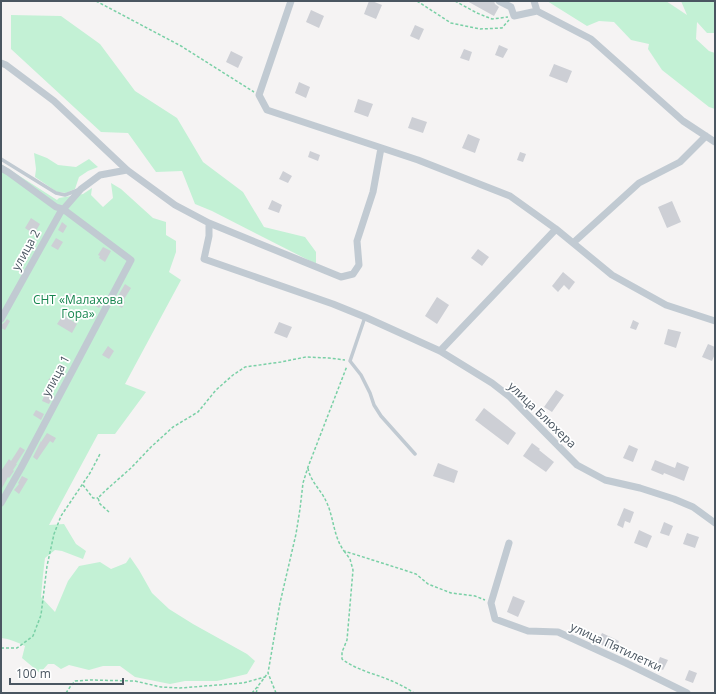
<svg xmlns="http://www.w3.org/2000/svg" width="716" height="694" viewBox="0 0 716 694" font-family="'Open Sans',sans-serif">
  <rect width="100%" height="100%" fill="#f5f3f3"/>
  <!-- green -->
  <path fill="#c3f1d5" d="M547,1H666L687,15L681,1H715V33H707L697,22L696,39L709,51L715,53V109L709,107L662,70L648,49L649,44L631,40L614,22L599,21L587,26Z
    M11,15L61,16L100,44L135,91L177,118L203,162L243,192L264,227L305,237L316,252V264L212,211L195,204L182,171L156,172L128,133L101,132L11,49Z
    M34,153L47,158L58,165L76,167L89,159L98,167L88,171L79,177L75,189L66,193L57,192L35,177L36,169Z
    M1,164L57,200L59,198L83,194L92,188L91,195L103,207L113,198L111,183L121,189L153,218L166,222V235L176,241V252L169,272L181,280L125,384L146,392L115,434H98L49,525L64,524L76,544L86,551L83,559L62,551L55,550L45,558L43,575L41,597L55,612L68,581L79,566L100,562L111,569L126,563L130,557L139,570L152,593L169,609L193,624L247,654L255,661L247,674L217,681H185L170,684L135,677L120,666H103L89,670L69,665L61,669L54,664H48L40,673L22,658L25,646C17,642 10,639 1,638Z"/>
  <!-- building -->
  <path fill="#cdcfd5" d="M369,1H372L382,5L376,19L364,14Z
    M467,1H494L495,4L499,7L494,16Z
    M311,10L324,16L319,28L306,22Z
    M415,25L424,29L419,40L410,36Z
    M499,45L508,49L503,58L495,55Z
    M464,49L472,52L469,61L460,58Z
    M231,51L243,57L238,68L226,62Z
    M554,64L572,71L567,83L549,76Z
    M299,82L310,87L306,98L295,93Z
    M358,99L373,104L368,117L354,112Z
    M412,117L427,122L423,133L408,128Z
    M468,134L480,139L475,153L462,148Z
    M310,151L320,155L318,161L308,157Z
    M520,152L526,154L523,162L517,160Z
    M283,171L292,176L288,183L279,179Z
    M272,200L282,205L279,213L268,209Z
    M672,201L681,222L667,228L658,207Z
    M31,218L40,224L34,234L25,228Z
    M62,222L67,226L63,233L58,230Z
    M56,238L63,242L58,250L51,246Z
    M103,247L111,251L105,262L99,258L100,256L98,255Z
    M478,249L489,257L482,266L471,258Z
    M563,272L575,282L569,290L564,285L558,292L552,286Z
    M125,284L131,288L123,301L125,302L122,308L114,303Z
    M69,293L75,296L72,302L66,298Z
    M437,297L449,305L437,324L425,316Z
    M95,298L103,302L99,308L92,304Z
    M63,315L77,324L72,333L57,324Z
    M7,319L10,321L5,330L1,328V325L5,322Z
    M633,320L639,323L636,330L630,328Z
    M279,322L292,327L287,338L274,333Z
    M668,329L681,332L676,348L664,344Z
    M708,344L715,347V354L712,361L702,357Z
    M108,346L114,351L109,359L102,355Z
    M53,375L60,380L55,386L48,380Z
    M556,390L564,395L552,412L544,407Z
    M45,394L52,398L49,404L42,401Z
    M484,408L516,433L508,445L475,420Z
    M36,410L44,414L41,420L33,415Z
    M47,433L56,438L53,443L50,441L37,460L33,457L41,441V442Z
    M532,443L540,449L539,450L554,462L546,472L523,456Z
    M629,445L638,449L633,462L623,458Z
    M20,447L25,450L16,464H17L13,470L14,471L9,478L8,477L1,490V471L9,459L11,461Z
    M655,460L675,468L677,462L689,467L684,481L664,473L663,475L651,470Z
    M438,463L458,471L454,483L433,476Z
    M22,476L28,479L19,494L14,490L19,484L18,483Z
    M624,508L634,512L630,523L625,521L623,528L617,525Z
    M664,522L673,526L669,536L660,533Z
    M639,530L652,536L647,548L634,543Z
    M687,533L699,537L695,548L683,544Z
    M513,596L525,601L518,617L507,612Z
    M602,633L619,641L615,651L597,643Z
    M660,657L668,660L663,670L656,667Z
    M689,670L697,673L693,683L685,680Z"/>
  <g fill="none" stroke-linecap="round" stroke-linejoin="round">
    <!-- path -->
    <path stroke="#7ad0a6" stroke-width="1.5" stroke-dasharray="3 2" stroke-linecap="butt" d="M96,1L181,46L254,92
      M417,1L451,23L480,29L502,28L509,20
      M455,1L477,13L492,19L508,17
      M308,468C310,481 321,490 326,501C334,517 333,536 344,551L401,569L416,574L428,584L451,593L475,596L485,600
      M83,485L93,498H98
      M109,512L100,504L98,498L105,491L131,468L151,447L173,427L198,412L216,390L233,375L245,367L281,362L306,357L329,358L345,360
      M344,551L350,559L353,570L347,640L342,652V659C351,666 360,669 370,673C386,678 401,684 414,693
      M1,648H17L33,636L41,615L47,566L54,534L61,516L90,473L100,454
      M66,693L70,687L75,681L90,680L135,681L161,687L180,688L243,683L265,677
      M252,693L258,686L268,673
      M256,693L258,687
      M276,693L268,673L280,603L296,534L300,509L303,483L308,467L347,366"/>
    <!-- service -->
    <path stroke="#c1cad2" stroke-width="3.5" d="M1,159L56,193L65,195L78,190
      M365,317L350,361L361,375L370,393L374,405L381,416L415,454"/>
    <!-- minor -->
    <path stroke="#c1cad2" stroke-width="7" d="M291,1L259,95L267,110L418,160L510,196L556,229L612,275L666,305L715,321
      M499,1L511,7L514,16L537,11L591,39L683,121L715,142
      M534,1L537,11
      M1,63L6,65L54,101L127,170L175,205L209,223V236L204,259L333,304L365,317L440,351L492,383L510,397L577,465L605,480L640,488L674,499L693,507L715,523
      M1,168L8,172L56,207L63,209L131,260L21,468L1,503
      M209,223L341,277L353,274L359,265L357,241L373,192L381,148
      M573,243L639,183L680,162L706,136
      M1,319L60,213L81,189L100,175L127,170
      M440,351L556,229
      M509,543L491,603L495,619L528,631L558,632L626,663L687,693"/>
  </g>
  <g text-anchor="middle" stroke-width="3.5" stroke-linejoin="round" paint-order="stroke">
    <!-- street labels -->
    <g font-size="12" fill="#4a5661" stroke="#fff">
      <text transform="translate(26 250) rotate(-61)" y="4">улица 2</text>
      <text transform="translate(56 376) rotate(-62)" y="4">улица 1</text>
      <text transform="translate(542 415) rotate(44)" y="4">улица Блюхера</text>
      <text transform="translate(616 647) rotate(25)" y="4">улица Пятилетки</text>
    </g>
    <!-- park labels -->
    <g font-size="12" fill="#17864f" stroke="#fff">
      <text x="78" y="304">СНТ «Малахова<tspan x="78" dy="14">Гора»</tspan></text>
    </g>
  </g>
  <!-- border -->
  <rect width="716" height="694" fill="none" stroke="#4a5661" stroke-width="4"/>
  <!-- scale -->
  <path d="M10 678v6h113v-6" fill="none" stroke="#4a5661" stroke-width="2"/>
  <text x="16" y="678" font-size="12" fill="#4a5661" stroke="#ffffff" stroke-width="3" paint-order="stroke">100 m</text>
</svg>
